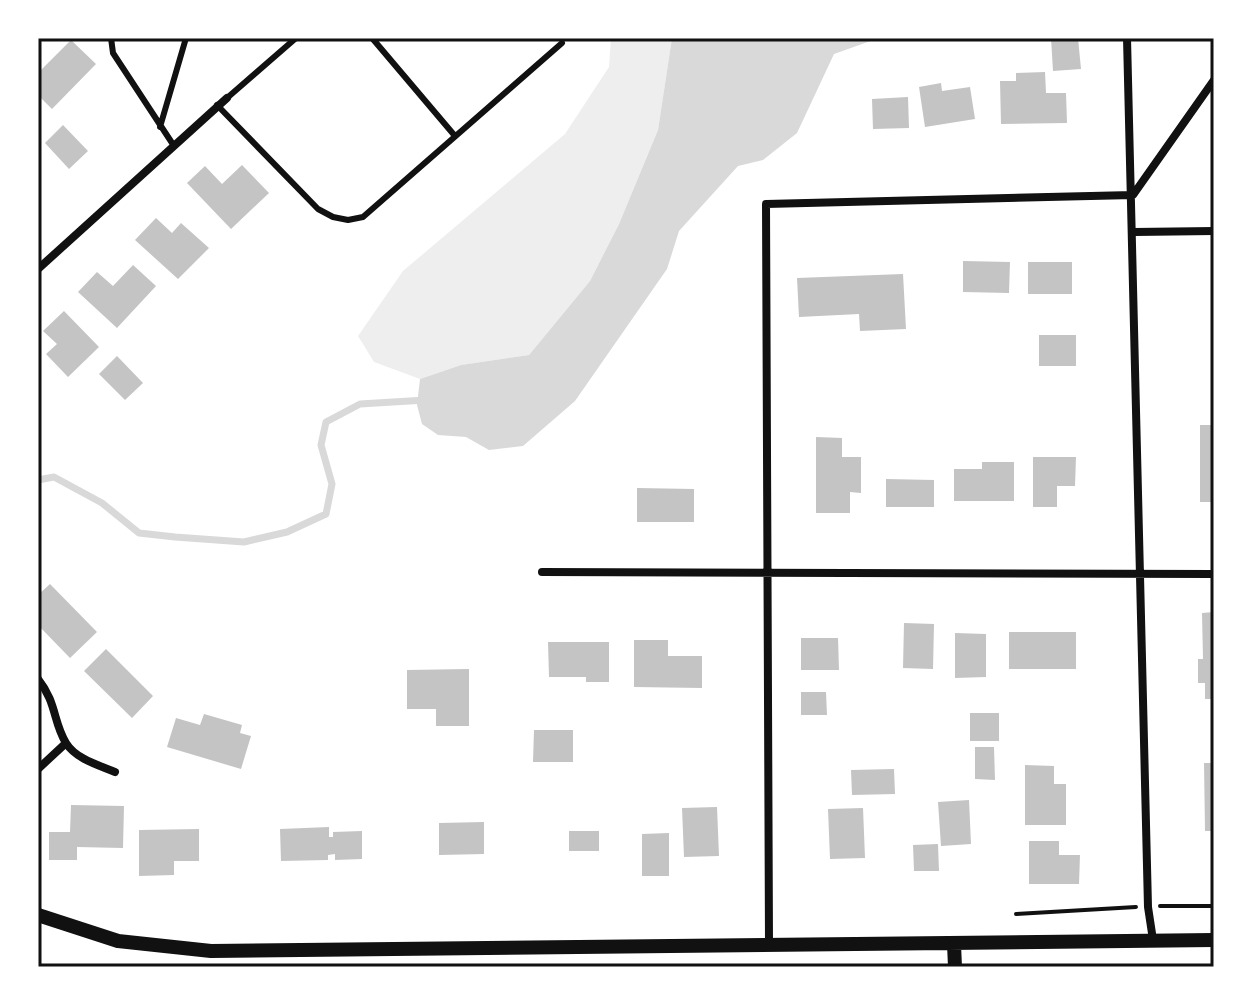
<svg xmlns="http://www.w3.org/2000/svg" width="1252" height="1005" viewBox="0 0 1252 1005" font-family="Barlow,sans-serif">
  <rect width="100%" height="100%" fill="#fff"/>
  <!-- green -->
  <path fill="#eee" d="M611,38H672L658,130L619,224L590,281L529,355L461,365L420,379L374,362L358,336L403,271L565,134L609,67Z"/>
  <!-- water -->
  <path fill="#d9d9d9" d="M672,38H879L834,54L797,133L763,160L738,166L679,231L667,269L575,401L523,446L489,450L466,437L438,435L422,424L417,405L420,379L461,365L529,355L590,281L619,224L658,130Z"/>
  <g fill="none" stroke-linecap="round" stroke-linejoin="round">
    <!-- stream -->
    <path stroke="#d9d9d9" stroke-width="7" d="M38,480L54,477L102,503L139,533L175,537L244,542L287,532L326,514L332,484L321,445L326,422L360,404L426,400"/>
  </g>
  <!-- building -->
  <path fill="#c4c4c4" d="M1051,38H1078L1081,69L1053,71Z
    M71,40L96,64L52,109L38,95V73Z
    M1045,72L1046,93H1066L1067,123L1001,124L1000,81H1016V73Z
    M941,83L942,91L970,87L975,119L925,127L919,87Z
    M908,97L909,128L873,129L872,99Z
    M63,125L88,151L69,169L45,143Z
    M242,165L269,193L231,229L187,183L205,166L222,184Z
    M156,218L172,233L181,223L209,248L178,279L135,240Z
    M963,261L1010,262L1009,293L963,292Z
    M1028,262H1072V294H1028Z
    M133,265L156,286L117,328L78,292L97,272L113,286Z
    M903,274L906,329L860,331L859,314L799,317L797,278Z
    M64,311L99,347L68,377L46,354L57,344L43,331Z
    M1039,335H1076V366H1039Z
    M117,356L143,383L125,400L99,374Z
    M1200,425H1214V502H1200Z
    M816,437L842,438V457H861V493L850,492V513H816Z
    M1033,457H1076L1075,486H1057V507H1033Z
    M982,462H1014V501H954V469H982Z
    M886,479L934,480V507H886Z
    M637,488L694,489V522H637Z
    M50,584L97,632L70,658L38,625V595Z
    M1214,612V699H1205V683H1198V659H1203L1202,613Z
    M904,623L934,624L933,669L903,668Z
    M1009,632H1076V669H1009Z
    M955,633L986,634V677L955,678Z
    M801,638H838L839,670H801Z
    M634,640H668V656H702V688L634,687Z
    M548,642H609V682H586V677H549Z
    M106,649L153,696L132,718L84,671Z
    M469,669V726H436V709H407V670Z
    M801,692H826L827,715H801Z
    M970,713H999V741H970Z
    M204,714L242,725L240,733L251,736L241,769L167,747L176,718L200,725Z
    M534,730H573V762H533Z
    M975,747H994L995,780L975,779Z
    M1204,763H1214V831H1205Z
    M1025,765L1054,766V784H1066V825H1025Z
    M894,769L895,794L852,795L851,770Z
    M969,800L971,844L941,846L938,802Z
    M71,805L124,806L123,848L77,847V860H49V832H70Z
    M717,807L719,856L684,857L682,808Z
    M863,808L865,858L830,859L828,809Z
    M484,822V854L439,855V823Z
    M329,827V837H333V832L362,831V859L335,860V854L328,855V860L281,861L280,829Z
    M199,829V861H174V875L139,876V830Z
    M569,831H599V851H569Z
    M669,833V876H642V834Z
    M1029,841H1059V855H1080L1079,884H1029Z
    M938,844L939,871H914L913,845Z"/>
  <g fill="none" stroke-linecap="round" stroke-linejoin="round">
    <!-- path -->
    <path stroke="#111" stroke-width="4" d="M1160,906H1214
      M1016,914L1136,907"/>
    <!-- service -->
    <path stroke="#111" stroke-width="6" d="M111,38L113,53L174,146
      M372,38L455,136
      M227,98L296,38
      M217,105L318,209L333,217L348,220L363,217L562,43
      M160,127L186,38"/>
    <!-- minor -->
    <path stroke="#111" stroke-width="8" d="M1127,38L1148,907L1153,940
      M1134,232L1214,231
      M38,269L227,98
      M542,572L1214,574
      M38,679C57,703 53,722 66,743C76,759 98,765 115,772
      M38,769L66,743
      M769,944L766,204L1133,195L1214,80"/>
    <!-- tertiary -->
    <path stroke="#111" stroke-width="14" d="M38,915L118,941L211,951L1214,940
      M954,944L955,967"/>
  </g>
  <!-- border -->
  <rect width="1252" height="1005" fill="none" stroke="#ffffff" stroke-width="80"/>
  <rect x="40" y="40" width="1172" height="925" fill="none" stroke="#111" stroke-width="3"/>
</svg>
